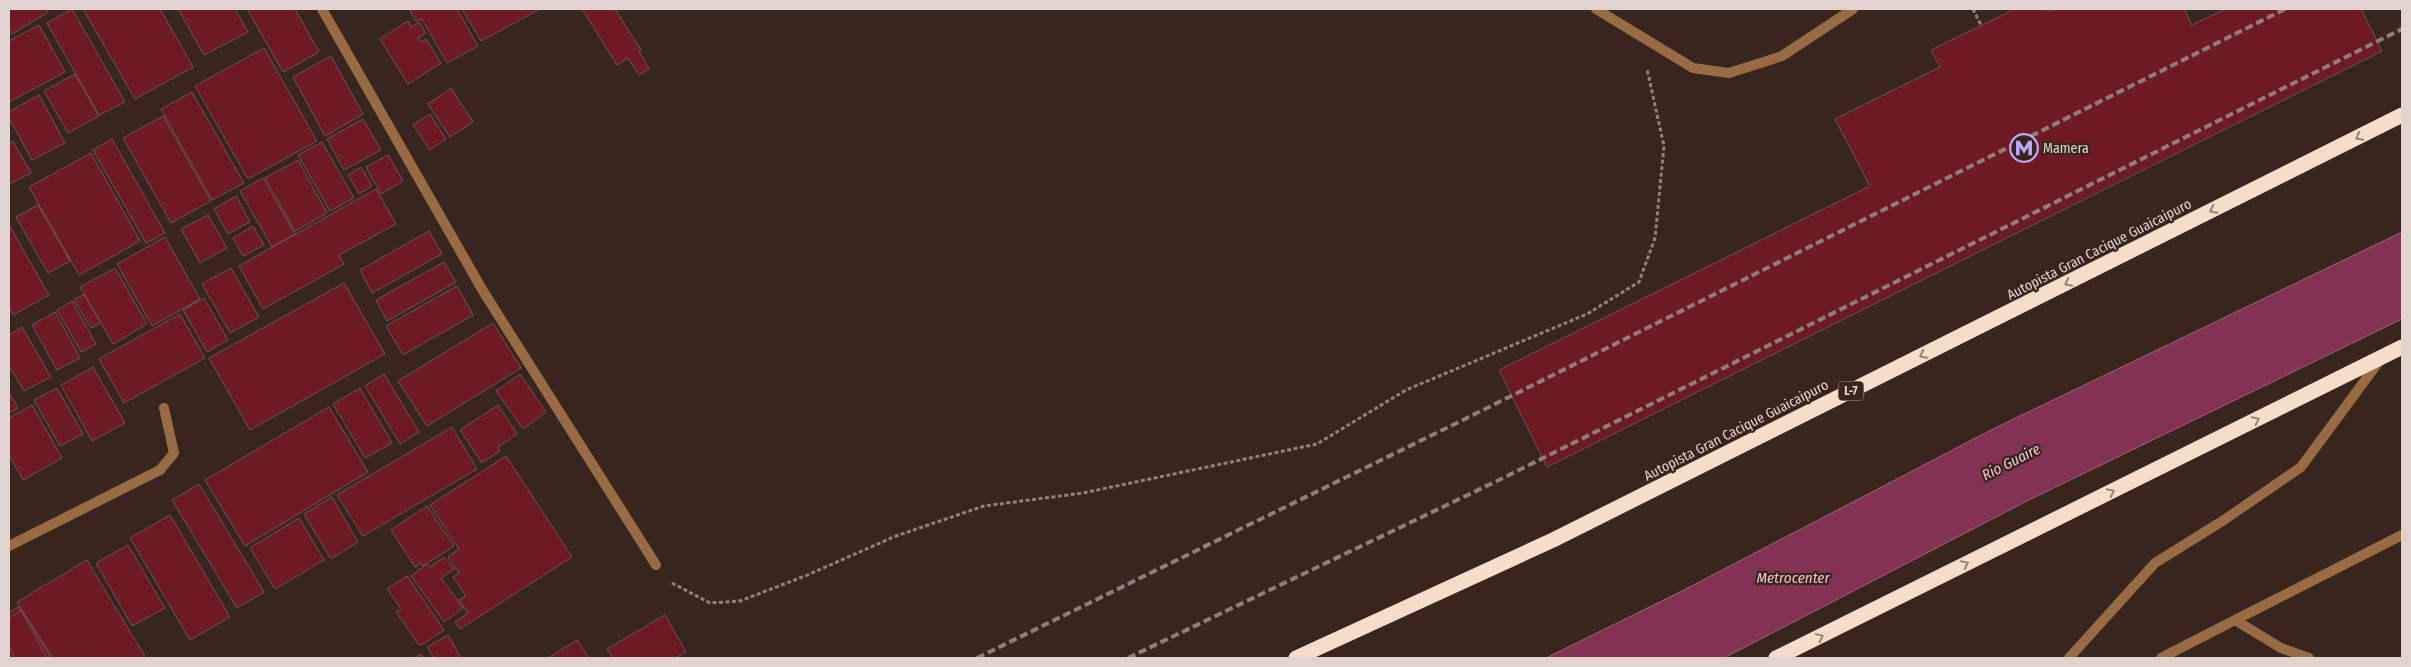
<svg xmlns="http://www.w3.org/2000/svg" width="2411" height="667" viewBox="0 0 2411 667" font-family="'Fira Sans Condensed',sans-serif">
  <rect width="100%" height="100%" fill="#38251e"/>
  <!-- water -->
  <path fill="#843253" stroke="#a06278" d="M2402,232V319L2027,501L1724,658H1546L1680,592L1991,430Z"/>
  <!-- building -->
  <path fill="#6e1a24" stroke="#6c5454" d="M9,9H45L48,12L12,34L9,29Z
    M72,9L125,102L99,115L47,23Z
    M83,9H160L193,67L135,99Z
    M178,9H235L248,32L204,55Z
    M247,9H295L319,52L283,72Z
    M409,9H457L478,46L447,63L422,19L416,21Z
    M462,9H540L481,41Z
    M582,9H615L641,50L639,51L649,69L639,75L628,58L617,65Z
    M2015,9H2047L2049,12L2056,9H2184L2192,25L2225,9H2361L2382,51L1547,467L1499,370L1870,186L1835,119L1940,67L1931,50Z
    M408,21L411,27L419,22L426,33L418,38L421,42L426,39L441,63L408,84L380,39Z
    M39,25L65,72L9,102V41Z
    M264,48L317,141L248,179L195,86Z
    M331,56L363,114L325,136L293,77Z
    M75,74L99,116L68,133L44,91Z
    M451,88L473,122L450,137L428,104Z
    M192,92L244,183L212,200L161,109Z
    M39,95L65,143L32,160L9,118V112Z
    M430,114L446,139L430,150L413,125Z
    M163,116L211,201L171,223L123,138Z
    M363,119L381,150L344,170L327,139Z
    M112,139L165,233L146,243L93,150Z
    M13,141L31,173L9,184V144Z
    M322,142L354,198L330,211L298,155Z
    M91,153L140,241L79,275L29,187Z
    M388,155L403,181L381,194L366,167Z
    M298,160L327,213L295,231L265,178Z
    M361,167L372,186L359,194L348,175Z
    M263,178L295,234L272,247L240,191Z
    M376,189L396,224L339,255L344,264L263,309L239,266Z
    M236,196L250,222L228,234L214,209Z
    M38,205L70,261L48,273L16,217Z
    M208,215L227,248L200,263L181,229Z
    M9,225L49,295L13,315L9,307Z
    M253,226L264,245L243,256L233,238Z
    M429,231L442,254L372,293L360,270Z
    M165,237L200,299L152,326L117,264Z
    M444,262L456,282L387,321L376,300Z
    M115,268L147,324L113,344L80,287Z
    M231,268L259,317L230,333L202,284Z
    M344,283L385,354L250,430L209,358Z
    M457,286L473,315L403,355L386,326Z
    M84,294L101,323L91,328L74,300Z
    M204,298L228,340L207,352L183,310Z
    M72,301L96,344L81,352L57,310Z
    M55,312L80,358L57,370L32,325Z
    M180,314L205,358L124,403L99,359Z
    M493,323L521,368L427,426L398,381Z
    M22,327L51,377L24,391L9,366V335Z
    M93,367L125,423L92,441L61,385Z
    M384,374L419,432L400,444L365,386Z
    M520,374L546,412L523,429L496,391Z
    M57,388L83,434L60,446L34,400Z
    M360,388L392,443L365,458L333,404Z
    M9,393L18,408L9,413Z
    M32,405L62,458L23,480L9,455V418Z
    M498,405L517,434L498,447L500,451L482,463L460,430Z
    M329,407L368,472L245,546L205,480Z
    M452,427L477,469L363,536L337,495Z
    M506,456L572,557L460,629L455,622L468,613L459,600L466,596L453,577L459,573L448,557L459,549L430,505Z
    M199,484L264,592L237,608L172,500Z
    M332,497L358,542L331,559L304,514Z
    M427,506L454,546L423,566L421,563L415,567L391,530Z
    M170,515L230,617L190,640L130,538Z
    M299,518L324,560L275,589L250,548Z
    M128,545L165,608L132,626L96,563Z
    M444,557L454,569L441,578L463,608L444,622L411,576L427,564L430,567Z
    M87,560L146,658H51L17,602Z
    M407,576L444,630L425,643L419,645L396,612L401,609L387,589Z
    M19,607L47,658H15L9,646V612Z
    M22,610L53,658H9V618Z
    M665,615L686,652L675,658H613L607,649Z
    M448,635L461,658H434L427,647Z
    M577,640L589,658H548Z
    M421,654L424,658H414Z"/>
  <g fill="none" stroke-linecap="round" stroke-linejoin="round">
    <!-- path -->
    <path stroke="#92817b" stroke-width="3" stroke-dasharray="4 2.5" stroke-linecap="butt" d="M1973,9L1981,25
      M672,583L710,603L740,601L805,576L896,536L984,506L1083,493L1317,444L1406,390L1587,314L1639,282L1655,238L1664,146L1647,69"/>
    <!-- service -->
    <path stroke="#996b44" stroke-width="10" d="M2235,620L2402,535
      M2069,658L2155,563L2224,520L2301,467L2380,360
      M2161,658L2235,620L2281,648L2309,658"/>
    <!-- minor -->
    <path stroke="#996b44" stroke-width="10" d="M322,9L483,291L656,565
      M1596,9L1693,68L1729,73L1782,56L1853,9
      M9,546L160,470L174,453L164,408"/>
    <!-- motorway -->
    <path stroke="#f4ddca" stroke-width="15" d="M1296,658L1553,540L2402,115
      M1776,658L2402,347"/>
    <!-- rail -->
    <path stroke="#8f7e78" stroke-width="4" stroke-dasharray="8 4" stroke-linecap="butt" d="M977,658L1469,417L2285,9
      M1128,658L1501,479L2402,29"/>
  </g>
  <!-- one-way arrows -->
  <defs><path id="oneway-chevron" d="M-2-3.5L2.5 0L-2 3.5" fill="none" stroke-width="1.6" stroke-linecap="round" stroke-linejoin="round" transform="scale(1.25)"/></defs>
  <g stroke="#968174">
    <use href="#oneway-chevron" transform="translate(2359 137) rotate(153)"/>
    <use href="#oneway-chevron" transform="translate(2213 210) rotate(153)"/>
    <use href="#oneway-chevron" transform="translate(2068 283) rotate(153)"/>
    <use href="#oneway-chevron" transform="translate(1923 355) rotate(153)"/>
    <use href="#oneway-chevron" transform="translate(2256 420) rotate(-26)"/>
    <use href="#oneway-chevron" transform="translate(2111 492) rotate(-26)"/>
    <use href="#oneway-chevron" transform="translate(1965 564) rotate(-26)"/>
    <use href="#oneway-chevron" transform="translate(1820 637) rotate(-26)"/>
  </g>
  <!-- icons -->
  <defs>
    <symbol id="metro-ring" viewBox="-11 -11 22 22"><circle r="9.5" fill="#38251e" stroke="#bca9f5" stroke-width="1.5"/><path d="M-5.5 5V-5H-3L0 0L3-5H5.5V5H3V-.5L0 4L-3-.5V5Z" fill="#bca9f5"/></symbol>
  </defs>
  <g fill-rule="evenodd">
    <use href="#metro-ring" x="2008" y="132" width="32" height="32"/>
  </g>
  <g text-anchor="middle" stroke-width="4.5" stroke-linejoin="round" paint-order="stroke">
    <!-- shield labels -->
    <rect fill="#38251e" stroke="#ae9f99" stroke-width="1" x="1838.5" y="381.5" width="25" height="19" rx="4"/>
    <g font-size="12" font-weight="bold" fill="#e1d3ce">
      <text x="1851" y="395">L-7</text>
    </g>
    <!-- poi labels -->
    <g font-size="14" fill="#e1d3ce" stroke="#38251e" text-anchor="start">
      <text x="2043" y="153">Mamera</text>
    </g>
    <!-- street labels -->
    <g font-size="14" fill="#e1d3ce" stroke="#38251e">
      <text transform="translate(2099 249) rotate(-27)" y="5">Autopista Gran Cacique Guaicaipuro</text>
      <text transform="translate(1736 430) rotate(-27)" y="5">Autopista Gran Cacique Guaicaipuro</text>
    </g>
    <!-- water labels -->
    <g font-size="15" font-style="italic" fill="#f1c1cf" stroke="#38251e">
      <text transform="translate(2011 462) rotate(-27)" y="5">Río Guaire</text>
      <text x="1793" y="583">Metrocenter</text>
    </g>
  </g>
  <!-- border -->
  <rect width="2411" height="667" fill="none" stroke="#e1d3ce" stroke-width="20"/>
</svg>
